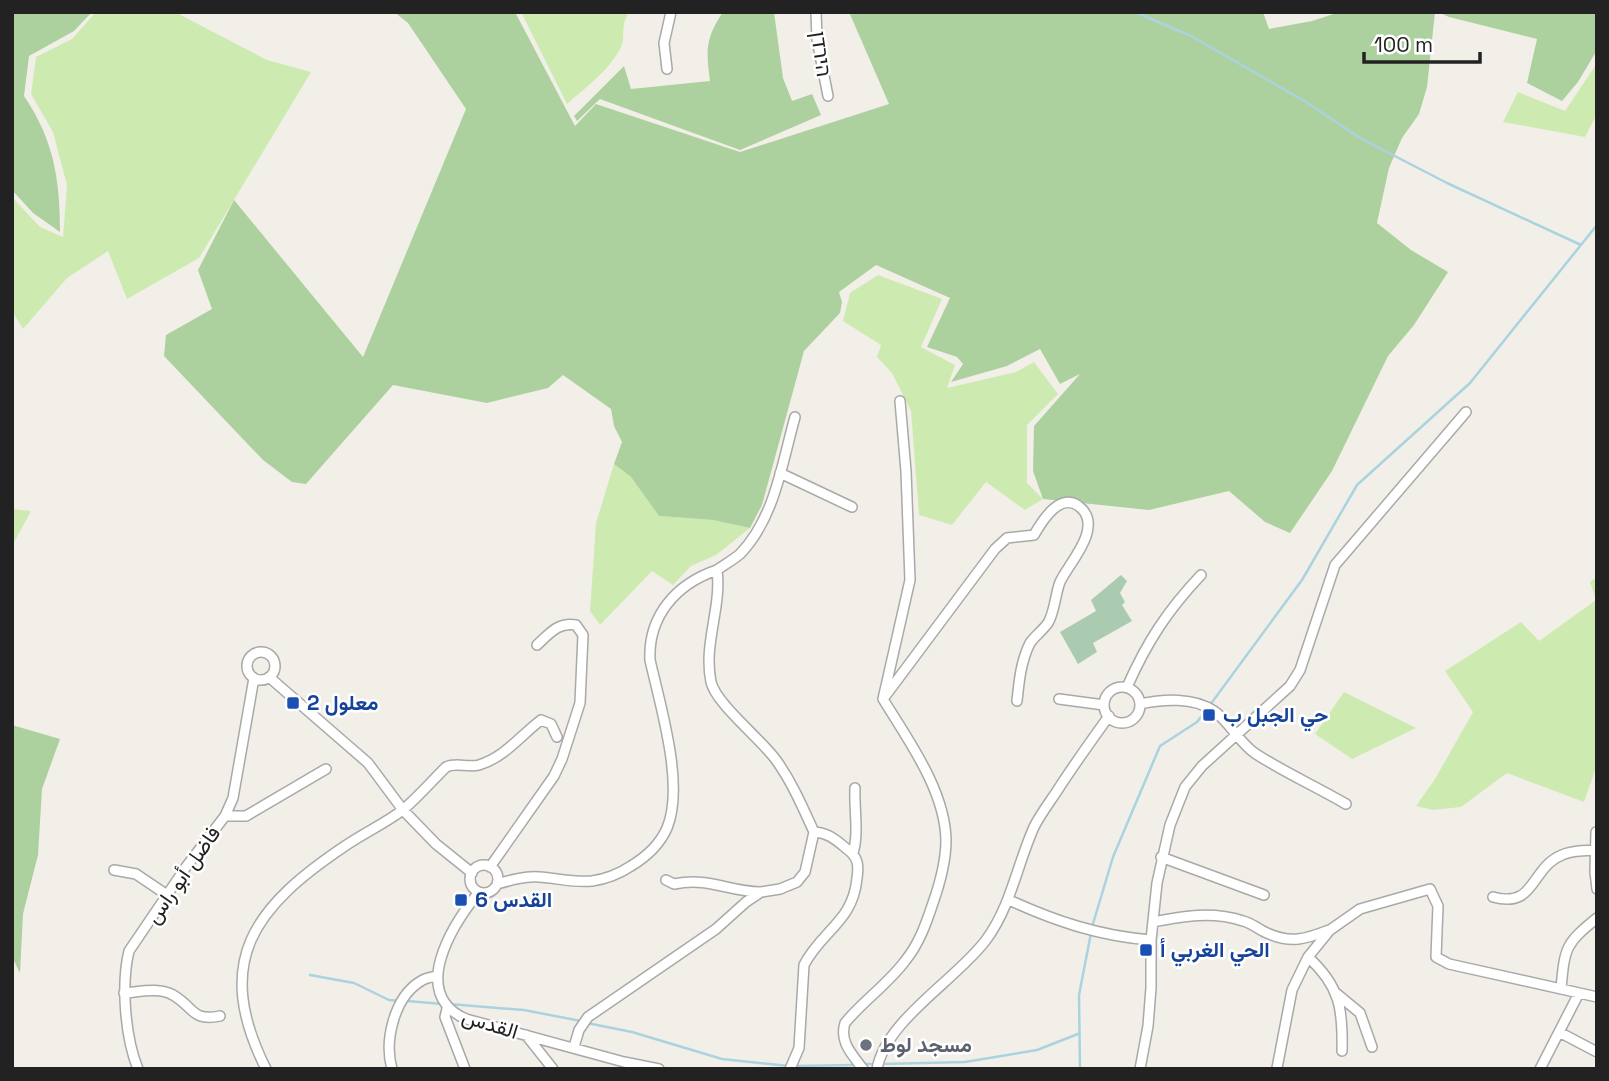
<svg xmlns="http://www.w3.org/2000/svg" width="1609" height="1081" viewBox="0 0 1609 1081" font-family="'Space Grotesk',Vazirmatn,Heebo,sans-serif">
  <rect width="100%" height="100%" fill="#f2efe9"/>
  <!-- grass -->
  <path fill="#cdebb0" d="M96,12H175L267,60L311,72L199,258L127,299L108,251L67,278L23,329L12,311V197L40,227L63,237L67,185L53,132L31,94L36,57L72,39Z
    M521,12H623L628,15C620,25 626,37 621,47C610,70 586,87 567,104Z
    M1597,63V114L1585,137L1503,122L1518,92L1565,111Z
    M878,275L942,299L921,347L955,365L947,388L1016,372L1034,362L1058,394L1027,425V483L1043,499L1025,510L986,482L952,525L919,515L911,411L892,373L877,357L881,345L843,321L850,293Z
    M614,464L631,477L659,516L713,520L750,528L716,555L691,566L673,585L652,571L600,625L590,611L596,523Z
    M12,509L31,511L12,546Z
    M1597,577V765L1584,802L1507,773L1461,807L1433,810L1416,806L1435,779L1473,712L1445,671L1521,622L1539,641L1596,600L1590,582Z
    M1344,692L1416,728L1352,759L1315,734Z"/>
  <!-- forest -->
  <path fill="#add19e" d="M12,12H92L74,31L29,56L24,96C54,140 60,180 60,232L33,213L12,190Z
    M394,12H515L575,126L596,104L740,152L889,104L849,12H1263L1269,29L1312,21L1340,12H1435L1427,87L1419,114L1402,138L1389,168L1377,223L1411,250L1448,272L1414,325L1388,356L1332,471L1290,533L1265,522L1229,491L1149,510L1043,499L1033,471L1034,426L1080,374L1060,384L1040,349L1007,366L951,382L963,364L957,357L927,347L950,298L876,265L839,292L842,302L840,313L804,351L762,505L750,528L713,520L659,516L631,477L614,464L622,442L614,426L611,409L563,375L548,388L487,403L393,385L306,484L292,482L263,460L164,356L166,335L212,309L198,270L234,200L363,357L466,109L408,23Z
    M723,12H774L783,78L792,101L812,94L821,115L740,150L600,99L577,121L574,116L624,66L631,89L710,81C706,50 705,39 723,12Z
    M1438,12H1597V50L1578,82L1562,101L1527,83L1537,39L1449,17Z
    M12,725L60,739L42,789L38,855L23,914L20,973L12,957Z"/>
  <!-- cemetery -->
  <path fill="#aacbaf" d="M1121,575L1127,581L1120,593L1125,602L1122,605L1132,621L1093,643L1097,652L1078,664L1060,632L1096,611L1091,600Z"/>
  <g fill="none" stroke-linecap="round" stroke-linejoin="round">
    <!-- stream -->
    <path stroke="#aad3df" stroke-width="2.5" d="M1135,12L1191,36L1306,102L1360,138L1447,183L1581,245
      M1210,705L1302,580L1357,485L1470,383L1597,225
      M1092,927L1113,857L1160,746L1197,722L1206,710
      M310,975L354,983L389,1000L400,1001
      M407,1001L442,1004
      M449,1004L524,1010L581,1021
      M587,1023L632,1032L722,1059L789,1066
      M862,1064H876
      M883,1064L965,1062L1037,1050L1078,1034
      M795,1066L855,1065
      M1080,1069L1079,995L1091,933"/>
    <defs>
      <path id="minor" d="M816,12L817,40L828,96
        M667,69L664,43L671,12
        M795,417C782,463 775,518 740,554C733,560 724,565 717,570C722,607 703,644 711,682C716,704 762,740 776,760C792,782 803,808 814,832
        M780,473L852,507
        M247 666a14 14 0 1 1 28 0a14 14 0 1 1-28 0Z
        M269,677L368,763L403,810L436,844L472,873
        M1127,687C1147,642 1167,611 1201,575
        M1104 705a18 18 0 1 1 36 0a18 18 0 1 1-36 0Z
        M886,695L995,549L1007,538L1034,535C1042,521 1062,488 1082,509C1102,530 1068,564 1060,582C1055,595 1055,611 1048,623C1043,630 1035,636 1030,643C1021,661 1019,681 1017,701
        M1059,699L1104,705
        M1140,704C1163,699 1194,697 1214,711C1230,722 1239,743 1256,754C1284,772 1317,787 1346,804
        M225,816H246L326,769
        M1596,832L1595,872L1597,889
        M853,853C859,834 854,809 855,788
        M1161,857L1264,895
        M470 879a14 14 0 1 1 28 0a14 14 0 1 1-28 0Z
        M490,867L554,776L562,759L580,703L583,635L576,625C558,622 550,633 537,645
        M114,870L136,874L167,895
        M666,880L674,884C709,877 727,891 760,892
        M497,884C511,880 525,876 539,877C557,878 574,883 592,881C606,879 619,874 631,866C646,857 660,844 667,828C685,785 660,705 650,660C648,616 676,584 717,570
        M479,892C453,924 408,994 466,1019L624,1062L659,1069
        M1493,897C1536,909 1530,868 1562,855C1572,850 1584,851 1595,850
        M1009,900C1055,921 1099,936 1151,940
        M1153,922C1184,916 1212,911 1243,921C1252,923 1259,930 1267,933C1291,944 1306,939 1329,930
        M1308,957C1340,986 1343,1009 1342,1051
        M1561,988C1565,947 1565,944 1597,918
        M124,993C139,992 159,987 173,995C194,1007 192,1022 220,1016
        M1337,994L1360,1013L1372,1047
        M447,1009L445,1017L465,1069
        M1559,1032L1597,1052
        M526,1035L553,1069
        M574,1047L579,1030L588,1017L716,929L746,902L761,892L780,889L797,882L805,872L814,832C829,833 836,840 847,849C858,857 859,865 857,878C853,922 822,930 804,965L799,1048L790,1069
        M1277,1068L1292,990L1308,957L1330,930L1360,909L1430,889L1438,906L1436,957L1449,964L1597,997
        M138,1069C125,1037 121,984 129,951L186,867L225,816L233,798L254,678
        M266,1069C212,961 254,907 345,846C364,833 386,823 404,809C419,796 432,781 446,767C457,762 467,768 479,765C505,757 520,736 541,720L551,724L557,737
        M392,1069C384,1041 394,997 421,981C425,978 432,977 437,976
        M863,1069C852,1054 839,1042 845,1023C863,1001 888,984 905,961C919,944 926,924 933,903C940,883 946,862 946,840C945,790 908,740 883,699L910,580L906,471L900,401
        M877,1069C886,1020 956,980 986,940C1011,906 1017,865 1034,827C1040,815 1049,803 1057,791C1073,766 1091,741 1109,716
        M1140,1069L1148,1026L1151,988V940L1157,883L1170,825L1185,787L1202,766L1290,686L1300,670L1335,565L1466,412
        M1540,1069L1579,993"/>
    </defs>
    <!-- minor casing -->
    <use href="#minor" stroke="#a9a9a9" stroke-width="12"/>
    <!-- minor -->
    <use href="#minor" stroke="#fff" stroke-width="9"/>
  </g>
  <!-- markers -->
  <g fill="#1a4fb4" stroke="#fff" stroke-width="2.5">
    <rect x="286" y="696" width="14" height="14" rx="3.5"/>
    <rect x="1202" y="708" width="14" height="14" rx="3.5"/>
    <rect x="454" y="893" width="14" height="14" rx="3.5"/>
    <rect x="1139" y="943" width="14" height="14" rx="3.5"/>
  </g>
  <circle fill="#6b7280" stroke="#fff" stroke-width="2.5" cx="866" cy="1045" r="7"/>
  <g text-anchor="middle" stroke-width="5" stroke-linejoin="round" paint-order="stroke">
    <!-- street labels -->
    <g font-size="21" fill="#222" stroke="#fff">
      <text transform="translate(821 54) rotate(82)" y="7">הירדן</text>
      <text transform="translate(183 875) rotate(-55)" y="7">فاضل أبو راس</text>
      <text transform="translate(490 1024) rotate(17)" y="7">القدس</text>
    </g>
    <!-- transit labels -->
    <g font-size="21" font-weight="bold" fill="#164399" stroke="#fff" text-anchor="start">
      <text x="307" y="710">معلول 2</text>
      <text x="1223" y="722">حي الجبل ب</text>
      <text x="475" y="907">القدس 6</text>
      <text x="1160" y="957">الحي الغربي أ</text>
    </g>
    <!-- worship labels -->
    <g font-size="21" font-weight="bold" fill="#5b616d" stroke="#fff" text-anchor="start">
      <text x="880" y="1052">مسجد لوط</text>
    </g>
  </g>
  <!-- border -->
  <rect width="1609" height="1081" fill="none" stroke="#222222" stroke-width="28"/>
  <!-- scale -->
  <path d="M1364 52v10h116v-10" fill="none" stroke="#222222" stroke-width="3.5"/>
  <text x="1374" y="52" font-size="21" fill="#222222" stroke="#ffffff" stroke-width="5" paint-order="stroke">100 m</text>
</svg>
